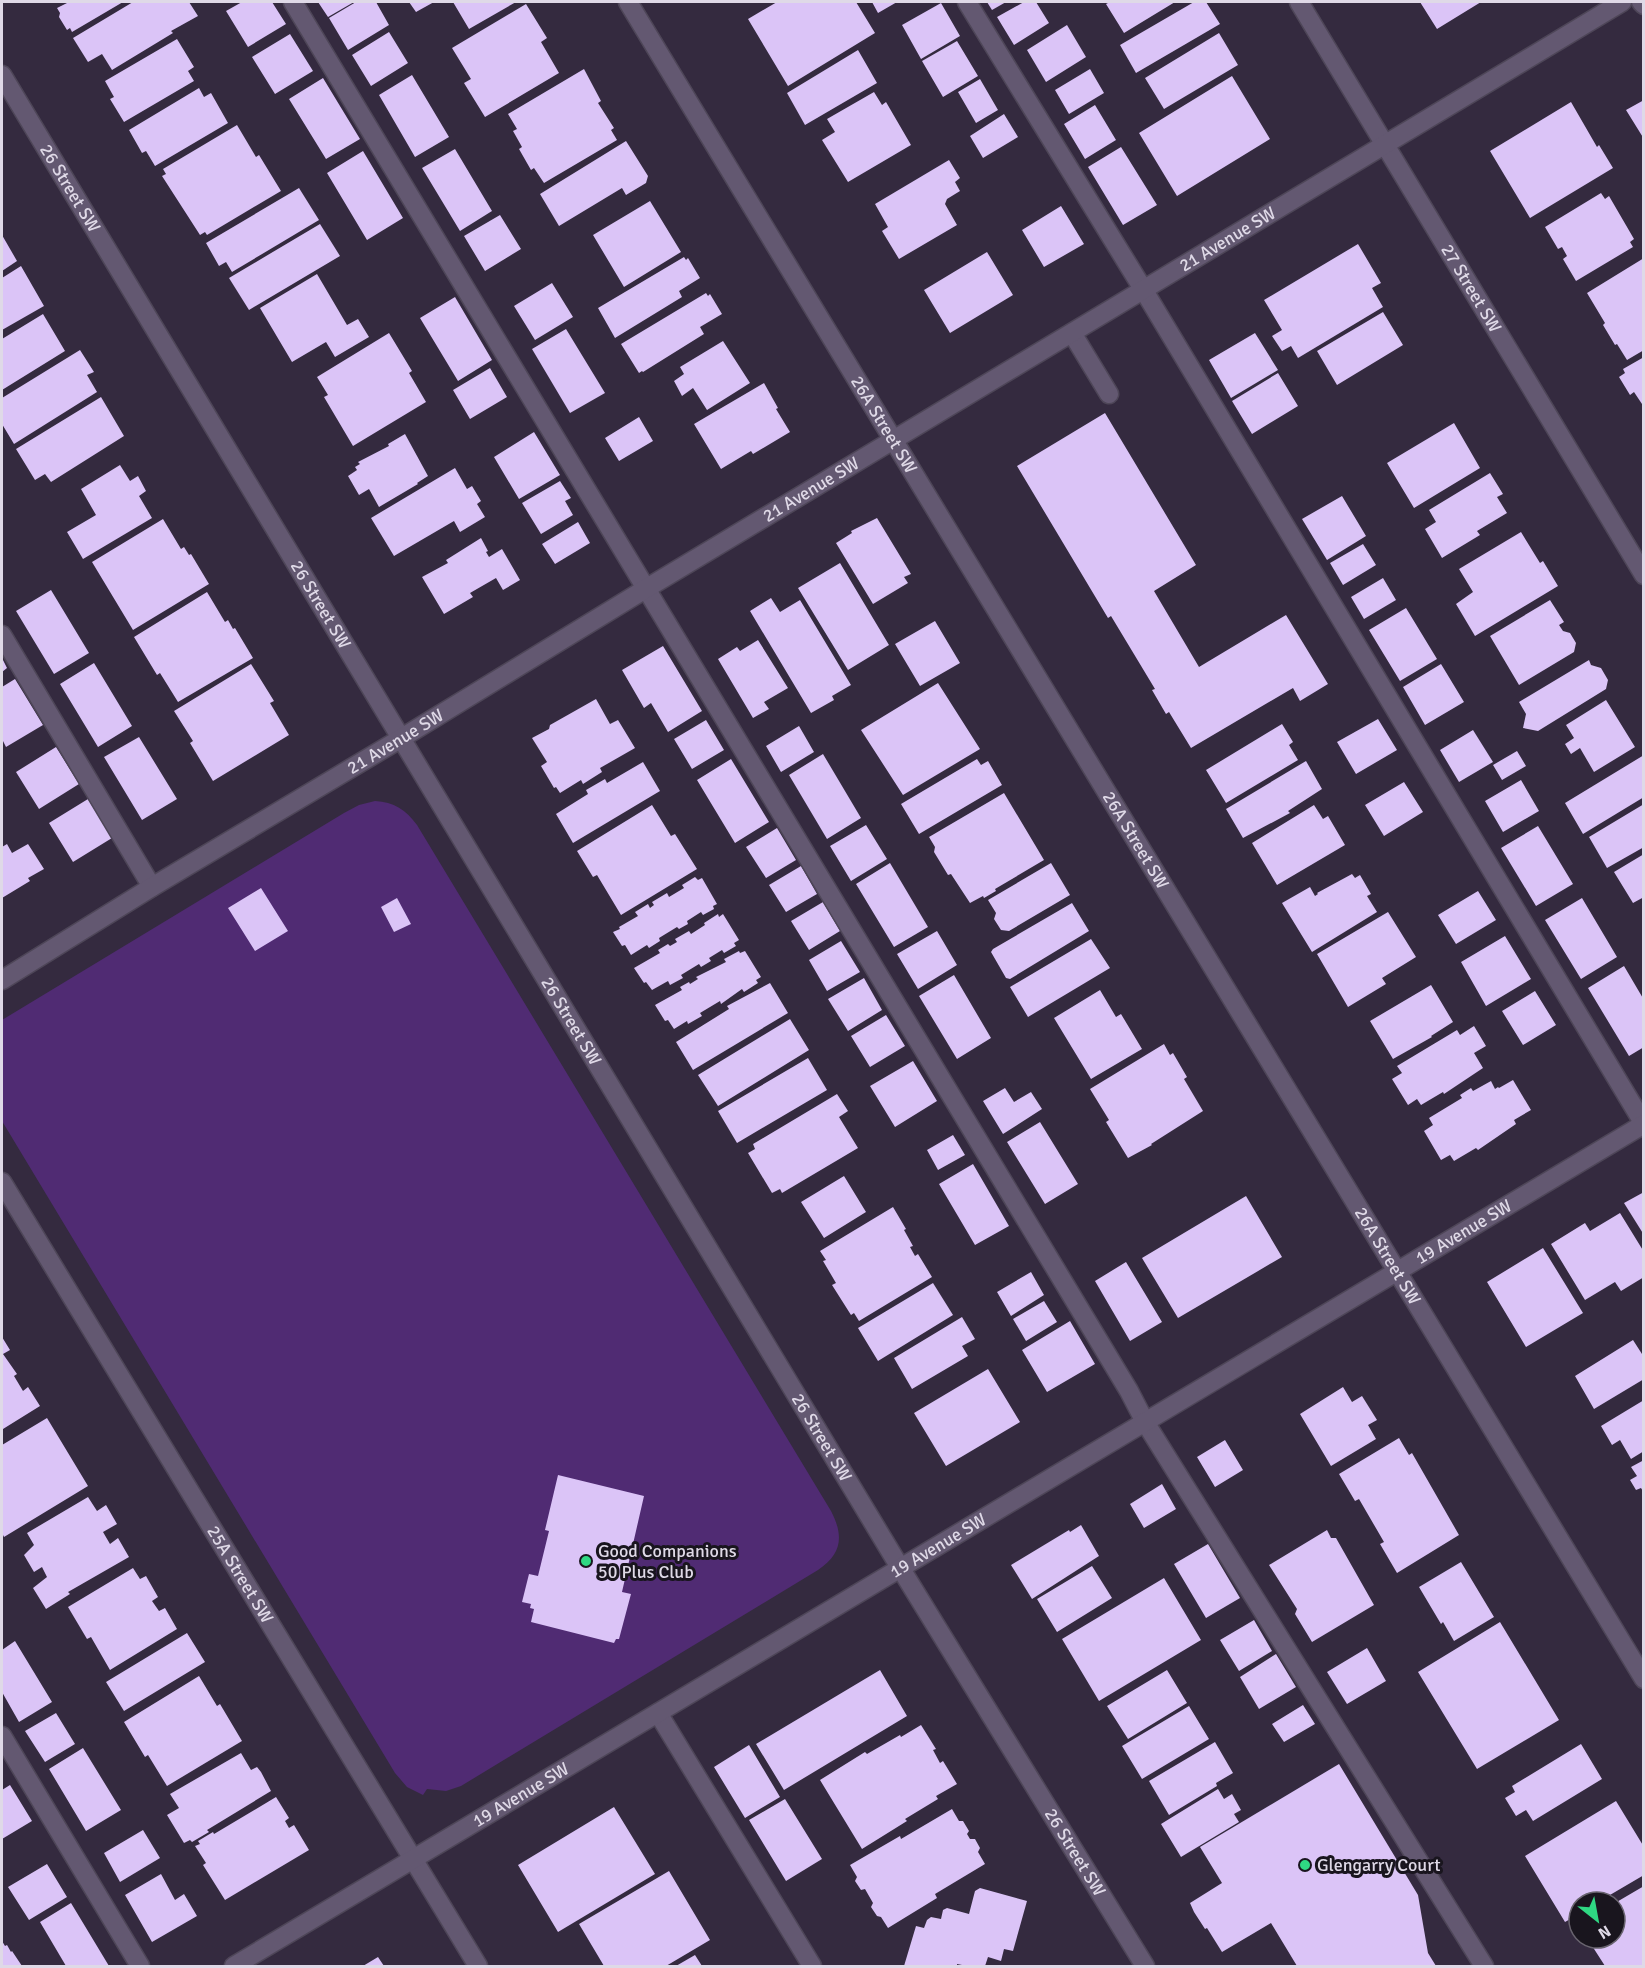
<svg xmlns="http://www.w3.org/2000/svg" width="1645" height="1968" viewBox="0 0 1645 1968" font-family="Signika,sans-serif">
  <rect width="100%" height="100%" fill="#342a3f"/>
  <!-- green -->
  <path fill="#502b73" d="M375,801C394,802 406,810 417,825L831,1511C844,1536 842,1554 818,1570L461,1786L446,1791L427,1789L423,1795L407,1787L395,1773L2,1121V1020L344,813L359,805Z"/>
  <!-- building -->
  <path fill="#dbc4f7" d="M69,2H123L72,32L70,28L67,30L59,17L60,13L57,8Z
    M133,2H189L198,16L171,31L173,33L112,70L102,54L88,62L73,38Z
    M242,2H272L286,24L248,47L226,11Z
    M318,2H354L328,17Z
    M356,2H376L389,25L348,50L329,18Z
    M409,2H434L416,12Z
    M453,2H516L469,29Z
    M777,2H856L875,33L788,86L748,19Z
    M872,2H897L878,13Z
    M987,2H1006L992,10Z
    M1024,2H1036L1049,23L1014,45L997,17Z
    M1110,2H1175L1124,33L1106,4Z
    M1194,2H1206L1220,24L1136,73L1120,45Z
    M1420,2H1481L1437,29Z
    M941,3L960,36L921,59L902,25Z
    M526,4L547,38L541,42L559,73L485,117L464,83L471,79L452,48Z
    M1067,25L1086,57L1046,82L1027,50Z
    M389,32L408,63L371,86L352,55Z
    M1219,33L1238,65L1164,109L1145,78Z
    M290,34L313,71L275,94L252,57Z
    M177,39L194,67L188,71L194,81L124,122L110,99L114,97L105,81Z
    M957,41L978,76L943,97L922,61Z
    M858,50L877,83L805,125L787,93Z
    M584,69L601,101L598,103L614,128L611,130L617,140L544,183L534,168L531,170L519,149L522,147L513,131L517,129L508,114Z
    M1090,69L1104,93L1069,114L1055,90Z
    M412,75L449,137L415,157L379,95Z
    M1232,76L1270,139L1177,196L1139,133Z
    M323,78L360,139L326,159L289,99Z
    M980,79L998,110L976,123L958,92Z
    M199,88L204,97L211,93L228,123L155,166L146,151L142,153L129,130Z
    M874,92L882,105L886,102L911,145L848,182L822,140L835,132L827,119Z
    M1644,100V139L1626,110Z
    M1571,102L1597,147L1599,145L1613,168L1530,218L1490,151Z
    M1095,105L1116,140L1085,159L1064,124Z
    M1004,114L1018,137L983,158L970,136Z
    M237,125L256,157L259,155L281,191L207,235L205,232L200,235L162,176L166,174L163,169Z
    M626,141L648,176L646,183L626,195L622,188L559,226L540,194Z
    M1121,147L1157,205L1123,225L1088,167Z
    M455,149L492,211L460,231L422,168Z
    M363,151L403,218L367,240L327,173Z
    M949,160L960,178L955,182L960,191L947,199L945,204L957,225L899,259L882,231L888,227L875,204Z
    M299,188L319,220L232,272L226,262L219,266L206,243Z
    M1601,193L1605,199L1609,196L1634,239L1630,242L1633,247L1576,281L1563,259L1567,256L1562,247L1558,249L1545,227Z
    M650,201L681,252L624,287L593,235Z
    M1061,206L1084,244L1044,267L1022,230Z
    M500,215L521,249L485,271L464,236Z
    M320,224L340,256L249,310L229,278Z
    M2,235L17,261L2,271Z
    M1358,244L1381,283L1372,288L1383,307L1298,358L1291,346L1282,351L1272,336L1282,330L1264,300Z
    M987,252L1013,295L950,333L924,290Z
    M684,257L686,260L688,258L700,278L679,291L682,297L615,338L598,308Z
    M1644,258V350L1627,360L1617,344L1615,345L1603,325L1605,323L1587,293Z
    M21,266L44,306L2,330V278Z
    M317,274L347,325L358,319L369,337L335,357L326,342L292,362L260,308Z
    M552,283L573,317L535,340L514,306Z
    M706,293L708,296L710,294L722,314L700,327L704,334L643,372L642,371L639,373L621,344Z
    M455,297L492,360L458,381L420,318Z
    M1383,312L1403,345L1337,385L1317,351Z
    M43,314L65,351L2,390V339Z
    M566,329L605,393L570,413L532,349Z
    M389,333L412,371L409,373L426,402L353,446L324,397L328,395L317,377Z
    M1255,333L1278,370L1231,398L1209,360Z
    M723,341L750,383L707,410L693,388L682,396L674,381L684,374L680,367Z
    M80,350L94,372L87,375L97,392L14,444L2,424V398Z
    M1644,357V407L1634,392L1630,395L1619,377L1625,373L1623,369Z
    M490,368L507,397L470,419L453,390Z
    M1278,373L1298,406L1252,434L1232,401Z
    M764,383L778,408L776,409L790,432L753,454L751,451L721,469L694,424Z
    M101,397L124,436L51,482L45,474L35,480L16,449Z
    M1105,413L1196,565L1154,591L1199,667L1286,615L1328,684L1300,701L1293,688L1191,748L1169,712L1166,714L1152,690L1155,689L1111,616L1108,618L1017,466Z
    M639,417L653,441L619,461L605,438Z
    M1454,423L1480,468L1414,508L1387,463Z
    M534,432L560,475L519,499L494,457Z
    M405,434L428,476L417,483L418,484L379,507L369,489L359,495L348,476L357,470L355,467L360,464L358,462L389,446L388,444Z
    M120,465L130,481L138,476L146,491L139,496L152,518L83,559L67,532L96,515L81,489Z
    M455,468L467,489L472,486L481,501L477,504L485,517L460,532L454,521L394,556L371,518Z
    M1490,473L1503,494L1497,497L1507,513L1477,531L1480,535L1442,558L1425,529L1436,522L1429,510Z
    M560,481L571,498L565,501L573,515L541,534L522,503Z
    M1342,496L1366,536L1327,560L1302,519Z
    M877,518L911,574L904,577L908,583L873,604L836,543L852,533L851,531Z
    M163,519L181,549L184,547L189,555L191,554L209,584L133,630L92,562Z
    M578,522L590,543L555,564L542,544Z
    M1521,532L1540,563L1543,561L1558,586L1475,636L1456,604L1473,592L1459,569Z
    M481,538L488,551L486,552L489,557L502,549L520,580L503,590L496,578L470,593L473,597L444,614L422,577L448,563L446,560Z
    M1363,544L1376,565L1343,585L1330,563Z
    M840,563L889,645L848,670L798,588Z
    M1383,578L1396,600L1364,619L1351,597Z
    M51,590L89,653L54,674L16,611Z
    M207,592L225,622L228,620L233,629L235,628L253,658L178,702L160,673L157,675L134,637Z
    M771,598L780,612L800,600L851,685L832,696L834,700L811,713L750,611Z
    M1550,600L1564,622L1559,625L1563,631L1570,633L1576,643L1574,652L1519,685L1490,636Z
    M1406,608L1437,659L1400,681L1369,630Z
    M935,621L960,663L920,686L895,644Z
    M758,640L788,688L764,702L769,709L753,718L718,659L737,647L740,651Z
    M663,646L702,711L668,732L651,703L644,708L622,670Z
    M2,658L7,668L2,672Z
    M1589,660L1591,665L1601,668L1608,680L1606,689L1538,731L1523,728L1526,714L1519,702Z
    M94,663L132,726L98,747L60,684Z
    M251,664L274,701L270,703L289,735L213,781L190,743L193,741L174,711Z
    M1441,664L1464,702L1425,725L1403,687Z
    M15,679L43,725L6,747L2,739V687Z
    M938,683L980,749L903,795L861,730Z
    M596,699L610,724L618,720L635,748L600,768L602,772L583,784L581,780L560,793L556,787L554,788L541,766L547,762L532,738L549,729L550,725Z
    M1606,700L1635,747L1594,772L1580,748L1571,754L1565,744L1574,738L1566,725Z
    M1378,719L1397,750L1356,774L1337,742Z
    M706,720L724,750L692,769L674,739Z
    M1282,724L1293,742L1289,745L1298,760L1226,803L1206,770Z
    M799,726L814,752L781,772L766,746Z
    M1473,730L1493,762L1459,782L1440,750Z
    M139,737L177,799L142,820L104,757Z
    M56,747L79,784L39,809L16,772Z
    M1517,751L1526,766L1502,780L1493,765Z
    M823,754L861,818L827,839L789,775Z
    M1644,755V797L1583,834L1565,803Z
    M731,759L769,822L735,843L697,780Z
    M977,759L981,765L988,761L1002,785L919,834L901,804Z
    M1306,761L1322,789L1288,811L1290,813L1243,838L1226,809Z
    M643,762L660,791L573,843L556,814L588,794L586,790L605,779L607,783Z
    M1521,780L1539,811L1503,832L1485,801Z
    M1404,782L1423,812L1384,836L1365,805Z
    M1004,793L1044,860L995,889L996,891L984,898L983,896L970,903L951,874L948,875L934,852L935,847L929,837Z
    M88,799L112,838L73,862L49,823Z
    M1644,804V847L1607,868L1589,837Z
    M652,805L671,836L675,834L697,869L621,915L597,875L593,877L577,851Z
    M1314,805L1323,819L1328,816L1345,845L1277,885L1252,843Z
    M866,825L887,859L851,881L830,846Z
    M1538,826L1573,884L1536,906L1501,848Z
    M777,828L796,860L766,878L746,847Z
    M7,844L12,853L28,844L44,869L28,878L30,881L2,898V847Z
    M1644,854V897L1633,903L1614,872Z
    M890,863L928,927L894,947L856,884Z
    M1051,863L1070,895L1009,931L1001,930L994,919L996,913L988,900Z
    M801,866L817,894L786,912L769,885Z
    M1352,874L1355,878L1360,875L1371,894L1367,896L1377,912L1312,952L1282,903L1310,887L1315,896L1318,894L1317,893Z
    M695,877L698,880L702,878L717,904L713,906L714,909L703,915L701,912L687,921L688,924L679,929L677,927L659,938L660,941L649,948L647,945L631,955L625,945L622,946L613,932L620,929L619,927L638,916L635,912L648,904L650,908L654,905L652,902L667,893L669,897L684,888L682,885Z
    M261,888L288,931L255,951L228,908Z
    M1478,891L1496,920L1456,944L1438,915Z
    M397,898L411,924L394,932L381,907Z
    M1582,898L1617,957L1581,979L1545,920Z
    M823,902L840,931L809,950L791,921Z
    M1072,903L1089,931L1010,979L1006,978L991,952L993,949Z
    M1388,912L1416,957L1382,978L1386,984L1348,1007L1317,954Z
    M718,914L719,917L723,914L739,940L734,943L736,946L724,953L722,950L709,958L711,961L701,967L699,964L681,975L683,978L670,985L668,981L652,990L646,982L644,983L634,968L660,953L658,950L668,944L670,946L677,942L675,939L689,931L691,934L705,925L704,923Z
    M937,931L957,965L918,989L897,954Z
    M1505,936L1531,979L1486,1006L1461,962Z
    M1091,939L1110,968L1028,1017L1010,987Z
    M841,941L860,972L827,991L809,960Z
    M739,951L740,953L745,951L761,977L756,980L758,983L744,992L742,989L721,1004L720,1001L700,1013L702,1016L688,1024L687,1021L674,1029L668,1020L665,1021L655,1005L682,990L680,987L689,982L690,984L698,979L696,977L726,962L724,959Z
    M1624,966L1644,1000V1047L1629,1056L1588,988Z
    M954,975L991,1038L957,1059L919,996Z
    M864,978L882,1010L848,1031L828,999Z
    M770,983L788,1013L693,1070L676,1042L729,1009L727,1006Z
    M1431,985L1453,1022L1431,1036L1432,1037L1393,1059L1370,1021Z
    M1100,990L1116,1017L1121,1014L1142,1049L1091,1079L1054,1018Z
    M1535,991L1556,1025L1523,1045L1502,1011Z
    M886,1015L905,1046L870,1067L851,1036Z
    M790,1019L809,1050L718,1106L698,1075Z
    M1474,1026L1486,1046L1474,1053L1483,1068L1444,1094L1443,1092L1421,1105L1417,1099L1408,1105L1392,1079L1402,1073L1397,1066L1457,1030L1460,1035Z
    M1164,1044L1170,1055L1173,1053L1187,1077L1184,1079L1203,1111L1151,1144L1152,1145L1128,1158L1106,1122L1109,1120L1090,1089Z
    M808,1058L827,1090L737,1143L718,1111Z
    M913,1061L937,1101L895,1127L870,1086Z
    M1513,1080L1531,1110L1514,1120L1516,1124L1478,1150L1476,1148L1454,1161L1450,1155L1441,1160L1424,1131L1433,1125L1429,1118L1462,1098L1460,1095L1471,1088L1473,1091L1491,1081L1495,1089L1498,1087L1499,1088Z
    M1005,1088L1014,1102L1031,1092L1042,1109L1003,1134L983,1101Z
    M837,1094L848,1111L839,1117L858,1148L782,1193L780,1189L772,1193L748,1153L755,1149L753,1144Z
    M1040,1122L1078,1184L1045,1204L1007,1142Z
    M953,1135L965,1155L938,1170L927,1150Z
    M973,1164L1009,1226L975,1245L939,1184Z
    M844,1176L866,1212L824,1238L801,1202Z
    M1644,1192V1235L1624,1203Z
    M1246,1196L1282,1257L1178,1318L1142,1258Z
    M893,1207L906,1229L904,1230L913,1246L910,1247L915,1256L918,1254L932,1277L859,1321L854,1313L851,1315L832,1285L836,1283L823,1261L826,1260L820,1251Z
    M1620,1213L1644,1252V1277L1621,1291L1615,1282L1585,1300L1551,1244L1585,1223L1590,1231Z
    M1543,1248L1583,1313L1526,1347L1487,1282Z
    M1126,1262L1162,1322L1130,1341L1095,1281Z
    M1031,1272L1044,1295L1011,1316L997,1292Z
    M933,1283L953,1315L878,1361L858,1328Z
    M1044,1301L1057,1322L1026,1341L1013,1319Z
    M962,1317L975,1339L962,1346L968,1356L912,1389L894,1358Z
    M1070,1321L1095,1364L1047,1392L1022,1350Z
    M2,1337L10,1350L3,1354L17,1374L14,1376L23,1391L28,1387L40,1406L3,1429Z
    M1633,1340L1642,1354L1644,1353V1379L1594,1409L1575,1376Z
    M988,1369L1020,1422L946,1466L914,1413Z
    M1343,1387L1352,1402L1362,1396L1377,1420L1368,1425L1376,1439L1331,1466L1300,1414Z
    M1644,1400V1451L1631,1459L1620,1440L1612,1445L1601,1426Z
    M47,1418L88,1486L4,1537L2,1533V1445Z
    M1399,1438L1409,1455L1412,1453L1459,1535L1397,1573L1380,1544L1384,1542L1359,1499L1355,1501L1339,1474Z
    M1225,1440L1243,1470L1215,1487L1197,1457Z
    M1644,1460V1493L1641,1488L1636,1490L1630,1480L1637,1476L1631,1467Z
    M558,1475L644,1496L622,1592L631,1594L619,1639H616L614,1643L531,1622L534,1609L530,1608L531,1604L522,1602L529,1574L538,1576L549,1531L545,1530Z
    M1162,1484L1176,1509L1144,1528L1130,1504Z
    M88,1497L97,1511L106,1505L117,1524L103,1532L110,1544L118,1538L129,1557L68,1592L70,1594L46,1609L33,1588L47,1577L42,1567L34,1572L24,1555L34,1545L27,1533Z
    M1081,1525L1099,1556L1032,1599L1011,1565L1069,1530L1070,1532Z
    M1327,1530L1331,1538H1336L1374,1605L1312,1642L1295,1614L1297,1609L1269,1565Z
    M1208,1544L1240,1598L1206,1618L1174,1564Z
    M1461,1562L1494,1617L1454,1641L1443,1622L1441,1624L1419,1587Z
    M1092,1566L1112,1598L1057,1632L1037,1599Z
    M133,1568L140,1579L146,1576L158,1597L152,1601L159,1611L165,1608L177,1629L110,1670L91,1637L87,1639L68,1607Z
    M1164,1578L1201,1640L1099,1701L1062,1639Z
    M1254,1620L1272,1651L1239,1671L1220,1640Z
    M1500,1622L1559,1720L1477,1769L1418,1672Z
    M187,1633L205,1662L124,1711L106,1682Z
    M15,1641L52,1702L19,1722L2,1692V1650Z
    M1367,1648L1386,1681L1347,1704L1327,1672Z
    M1276,1654L1296,1687L1259,1709L1240,1677Z
    M880,1670L907,1716L784,1790L756,1744Z
    M1167,1670L1187,1703L1128,1739L1107,1706Z
    M199,1676L217,1706L220,1704L242,1741L167,1786L148,1755L145,1757L124,1722Z
    M1303,1705L1315,1724L1284,1742L1272,1724Z
    M1189,1706L1209,1739L1142,1779L1122,1746Z
    M56,1713L75,1744L45,1762L25,1731Z
    M921,1725L936,1749L933,1750L940,1763L943,1761L957,1784L936,1796L938,1799L905,1819L907,1821L862,1849L820,1780L865,1752L867,1754L900,1735L901,1737Z
    M1215,1742L1233,1773L1216,1783L1217,1786L1169,1815L1149,1781Z
    M1581,1744L1602,1779L1533,1821L1526,1810L1516,1816L1505,1798L1515,1792L1512,1786Z
    M749,1745L780,1797L745,1818L714,1767Z
    M83,1748L121,1810L86,1831L49,1769Z
    M241,1753L251,1770L257,1767L261,1772L271,1791L207,1830L209,1832L192,1842L190,1840L184,1843L167,1815L179,1808L170,1794Z
    M1339,1764L1418,1895L1428,1953L1436,1966H1297L1271,1923L1222,1952L1207,1928L1205,1929L1194,1912L1190,1903L1222,1883L1200,1847Z
    M10,1785L32,1821L2,1839V1790Z
    M1218,1789L1224,1799L1232,1794L1241,1810L1234,1814L1239,1822L1181,1857L1161,1824Z
    M276,1797L289,1818L285,1821L289,1828L294,1825L309,1850L225,1900L203,1865L206,1863L195,1846L200,1844L198,1841L213,1832L214,1834Z
    M785,1799L822,1859L786,1881L749,1820Z
    M1616,1801L1644,1847V1875L1598,1902H1579V1914L1565,1922L1525,1856Z
    M614,1807L655,1874L558,1932L518,1865Z
    M952,1809L959,1821H963L969,1831L967,1834L970,1839H975L980,1848L978,1852L985,1864L935,1894L937,1898L888,1928L881,1917L877,1916L871,1907L873,1903L865,1889L861,1890L855,1881L857,1877L850,1865L900,1836L901,1839Z
    M143,1830L160,1858L120,1882L104,1853Z
    M47,1864L67,1897L29,1920L8,1887Z
    M669,1871L710,1940L666,1966H604L579,1924Z
    M161,1874L175,1900L184,1894L197,1916L152,1942L125,1895Z
    M1644,1886V1966H1605L1587,1938H1615V1903Z
    M980,1888L1027,1901L1013,1951L1004,1949L1001,1961L988,1957L985,1966H967L957,1964V1966H904L916,1926L924,1928L927,1920L931,1917L941,1919L943,1910L947,1908L969,1914L975,1891Z
    M71,1903L109,1966H66L40,1922Z
    M2,1941L5,1946L7,1945L11,1952L12,1951L22,1966H2Z
    M695,1955L702,1966H676Z
    M378,1957L384,1966H363Z"/>
  <g fill="none" stroke-linecap="round" stroke-linejoin="round">
    <defs>
      <path id="lane" d="M293,2L1129,1391L1145,1422L1484,1966
        M967,2L1143,289L1644,1124
        M1641,2L1644,5
        M1072,333L1109,394
        M2,635L152,887
        M658,1713L812,1966
        M2,1736L140,1966"/>
      <g id="street">
        <path id="s1" d="M628,2L1644,1679"/>
        <path id="s2" d="M1299,2L1644,575"/>
        <path id="s3" d="M2,75L901,1569L1145,1966"/>
        <path id="s4" d="M2,980L152,887L400,739L647,588L1622,2"/>
        <path id="s5" d="M2,1182L478,1966"/>
        <path id="s6" d="M234,1966L1644,1124"/>
      </g>
    </defs>
    <!-- lane casing -->
    <use href="#lane" stroke="#4e4658" stroke-width="21"/>
    <!-- street casing -->
    <use href="#street" stroke="#4e4658" stroke-width="21"/>
    <!-- lane -->
    <use href="#lane" stroke="#635871" stroke-width="18"/>
    <!-- street -->
    <use href="#street" stroke="#635871" stroke-width="18"/>
  </g>
  <!-- markers -->
  <g fill="#2fd883" stroke="#19151e" stroke-width="2">
    <circle cx="586" cy="1561" r="6"/>
    <circle cx="1305" cy="1865" r="6"/>
  </g>
  <g text-anchor="middle" stroke-width="6" stroke-linejoin="round" paint-order="stroke">
    <!-- street labels -->
    <g font-size="18" fill="#dfd9e7" stroke="#19151e">
      <text dy="6" stroke="none"><textPath href="#s3" startOffset="132">26 Street SW</textPath></text>
      <text dy="6" stroke="none"><textPath href="#s4" startOffset="1432">21 Avenue SW</textPath></text>
      <text dy="6" stroke="none"><textPath href="#s2" startOffset="334">27 Street SW</textPath></text>
      <text dy="6" stroke="none"><textPath href="#s1" startOffset="494">26A Street SW</textPath></text>
      <text dy="6" stroke="none"><textPath href="#s4" startOffset="946">21 Avenue SW</textPath></text>
      <text dy="6" stroke="none"><textPath href="#s3" startOffset="618">26 Street SW</textPath></text>
      <text dy="6" stroke="none"><textPath href="#s4" startOffset="460">21 Avenue SW</textPath></text>
      <text dy="6" stroke="none"><textPath href="#s1" startOffset="980">26A Street SW</textPath></text>
      <text dy="6" stroke="none"><textPath href="#s3" startOffset="1104">26 Street SW</textPath></text>
      <text dy="6" stroke="none"><textPath href="#s6" startOffset="1432">19 Avenue SW</textPath></text>
      <text dy="6" stroke="none"><textPath href="#s1" startOffset="1466">26A Street SW</textPath></text>
      <text dy="6" stroke="none"><textPath href="#s3" startOffset="1590">26 Street SW</textPath></text>
      <text dy="6" stroke="none"><textPath href="#s6" startOffset="820">19 Avenue SW</textPath></text>
      <text dy="6" stroke="none"><textPath href="#s5" startOffset="459">25A Street SW</textPath></text>
      <text dy="6" stroke="none"><textPath href="#s6" startOffset="334">19 Avenue SW</textPath></text>
      <text dy="6" stroke="none"><textPath href="#s3" startOffset="2076">26 Street SW</textPath></text>
    </g>
    <!-- poi labels -->
    <g font-size="18" fill="#dfd9e7" stroke="#19151e" text-anchor="start">
      <text x="598" y="1557">Good Companions<tspan x="598" dy="21">50 Plus Club</tspan></text>
      <text x="1317" y="1871">Glengarry Court</text>
    </g>
  </g>
  <!-- border -->
  <rect width="1645" height="1968" fill="none" stroke="#dfd9e7" stroke-width="6"/>
  <!-- north arrow -->
  <g transform="translate(1597 1920) rotate(149)"><circle r="28" fill="#19151e" stroke="#68636e" stroke-width="1.5"/>
  <path d="M0-4.5L10 22L0 15L-10 22Z" fill="#2fd883"/>
  <text y="-9" font-size="16" font-weight="bold" text-anchor="middle" fill="#dfd9e7">N</text>
  </g>
</svg>
